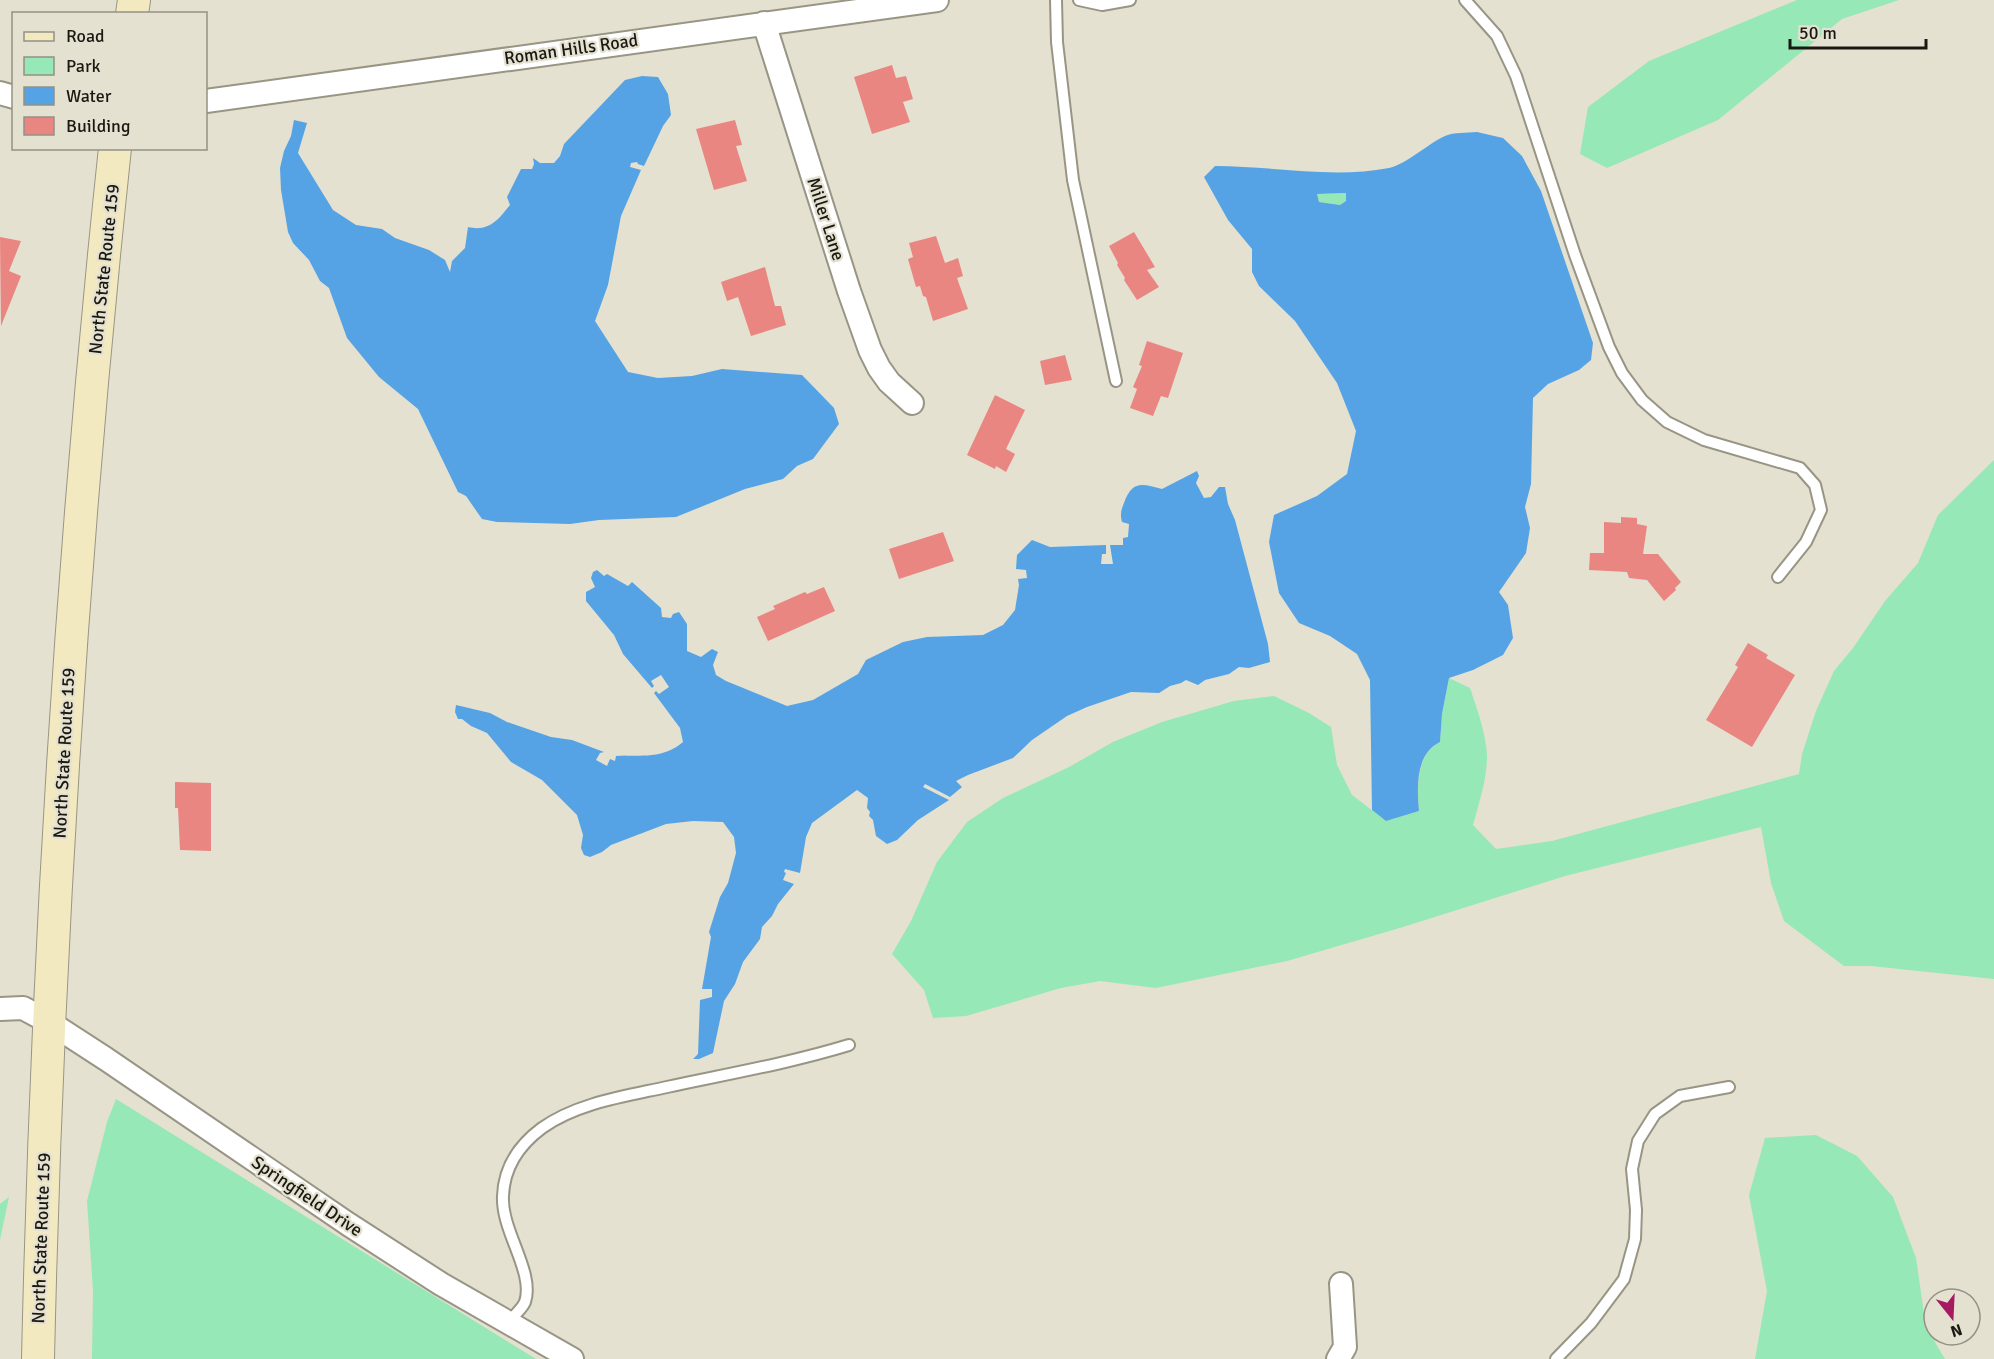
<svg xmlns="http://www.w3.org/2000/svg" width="1994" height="1359" viewBox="0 0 1994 1359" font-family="Signika,sans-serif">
  <rect width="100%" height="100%" fill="#e4e1d0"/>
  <!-- green -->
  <path fill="#96e8b6" d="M1797,0H1899L1842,19L1718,120L1607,168L1580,154L1588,107L1649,61Z
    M1347,193L1346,201L1340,205L1319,202L1317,194Z
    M1994,460V979L1871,966H1844L1784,921L1771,883L1761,827L1565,876L1403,927L1287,961L1156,988L1100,981L1061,988L966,1016L933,1018L924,990L892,954L911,921L937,862L967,822L1003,798L1069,767L1113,742L1162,722L1234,701L1274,696L1309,713L1331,727L1337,765L1352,795L1386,821L1419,811C1417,788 1416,754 1440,742L1442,714L1449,678L1470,688C1477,709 1486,733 1487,756C1487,779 1479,803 1473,825L1496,849L1552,841L1799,774L1802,754L1816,711L1834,671L1853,648L1885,601L1918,563L1938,515Z
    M116,1099L536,1359H92L93,1291L87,1201L107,1122Z
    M1816,1135L1857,1156L1893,1197L1916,1258L1926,1327L1945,1359H1755L1767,1291L1749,1195L1765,1138Z
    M9,1197L0,1240V1204Z"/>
  <!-- water -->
  <path fill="#55a3e4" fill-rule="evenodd" d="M642,76L658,77L668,94L671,115L663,126L644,166L638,164L637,162L631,163L630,167L641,170L621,216L608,285L595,321L628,372L658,378L692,376L722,369L802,375L834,408L839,424L813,459L797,466L783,479L745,489L676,517L599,520L570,524L497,522L482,519L466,496L458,492L418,409L379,377L347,338L329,288L320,281L309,260L293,243L288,232L281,190L280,168L284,151L291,136L294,120L307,123L298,153L333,210L356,225L382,229L395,238L429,250L445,260L450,272L452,261L465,248L468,227C489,232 498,220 510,205L507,197L521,169H532L534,164L533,158L540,163H554L560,156L564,144L625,80Z
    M1477,132L1503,138L1522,156L1541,191L1593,343L1591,360L1579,370L1548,384L1533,398L1531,484L1525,507L1530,528L1526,553L1499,592L1508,605L1513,638L1503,655L1473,670L1449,678L1442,714L1440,742C1415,754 1417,788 1419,811L1386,821L1372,810L1370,680L1357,654L1330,636L1299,623L1279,593L1269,542L1274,515L1317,496L1347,474L1356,431L1337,383L1295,321L1259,286L1252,272V249L1228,220L1204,177L1215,166C1273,166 1332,179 1389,168C1405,165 1429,143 1445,136C1454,132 1467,133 1477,132ZM1317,194L1346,193V201L1340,205L1319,202Z
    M1197,471L1199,476L1196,483L1204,498L1211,497L1219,487H1225L1228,504L1235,520L1268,644L1270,662L1249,668L1239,667L1229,674L1205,680L1198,685L1186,680L1181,683L1170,686L1159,693L1131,692L1087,707L1067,716L1032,740L1013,758L968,775L956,781L962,787L950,797L925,784L923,787L949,800L918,820L897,840L887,844L876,836L873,820L869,816L870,812L867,808L868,798L857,790L812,823L806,837L800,873L785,869L784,872L786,873L783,880L794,884L778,904L772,916L762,927L760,939L743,962L735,984L724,1001L713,1053L699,1059H693L698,1054L700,1000L712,997V989H702L711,937L709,932L720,897L728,883L736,853L734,837L723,822L693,821L666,824L611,845L602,852L590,857L584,855L581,848L583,835L577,815L542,780L511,762L487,733L471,726L462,719H458L455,712L456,705L490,713L507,722L551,737L572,740L604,752L600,753L596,760L607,766L610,759L615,761L616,756C642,755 663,759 683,742L680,728L654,693L656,691L659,694L669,687L661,675L651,681L654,686L652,688L623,654L614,635L586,601V592L595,587L591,578L593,572L597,570L604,576L607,574L628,586L632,582L661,608L662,617L671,618L673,614L679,612L687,624V651L701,657L712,649L718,652L713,665L716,675L726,681L787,706L813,700L858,674L866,660L903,642L927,637L983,635L1003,625L1015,610L1019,585L1018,579L1027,578L1026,570L1016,569L1017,555L1032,540L1050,547L1106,545V554H1102L1101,564H1113L1110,545H1123V538L1128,537L1129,524L1122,522C1120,514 1121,510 1124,503C1132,481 1141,483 1162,489Z"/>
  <!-- building -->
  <path fill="#ea8682" d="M892,65L896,78L906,76L913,99L903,102L910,122L872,134L854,77Z
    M735,120L742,145L736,146L747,181L714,190L696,129Z
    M1134,232L1155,267L1147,270L1159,287L1137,300L1124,280L1125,278L1117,265L1118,263L1109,246Z
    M936,236L945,263L958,258L963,276L957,278L968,309L933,321L926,297L923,296L920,286L916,287L908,259L913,257L909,243Z
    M0,237L21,241L9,271L21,276L1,326Z
    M765,267L775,306H781L786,325L751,336L738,297L727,301L721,282Z
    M1147,341L1183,353L1168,398L1161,396L1153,416L1130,408L1137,389L1133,387L1142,366L1139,365Z
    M1065,355L1072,380L1045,385L1040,361Z
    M995,395L1025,410L1006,449L1015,454L1006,472L996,466L995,469L967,455Z
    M1621,517L1637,518V524L1647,526L1643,554H1658L1681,582L1675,588L1676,590L1664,601L1647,580L1629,578L1627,572L1589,570L1590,553H1604V522L1621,523Z
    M943,532L954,561L899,579L889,549Z
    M824,587L835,611L768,641L757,617L775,609L773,606L805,592L807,594Z
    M1748,643L1768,655L1766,658L1795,675L1752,747L1706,720L1738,667L1735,665Z
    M175,782L211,783V851L180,850L178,808H175Z"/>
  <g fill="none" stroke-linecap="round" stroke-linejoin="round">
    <defs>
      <path id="lane" d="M1056,0L1057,42L1073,180L1116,381
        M1079,0L1102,5L1130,0
        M1465,0L1497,36L1516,76L1575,255L1609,347L1622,373L1642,400L1667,422L1704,440L1800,468L1815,485L1821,510L1806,542L1778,577
        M507,1323C513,1317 522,1309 525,1302C535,1272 501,1231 503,1196C504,1168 519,1145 542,1128C577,1103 626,1096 667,1087C728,1074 790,1063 849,1045
        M1556,1359L1591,1323L1624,1279L1635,1239L1636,1210L1632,1169L1638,1141L1655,1114L1680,1096L1729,1087"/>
      <path id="street" d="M764,23L849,291L870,350L879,368L889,382L912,403
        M0,93L14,97
        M206,101L937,0
        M0,1009L23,1008L49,1022L106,1059L348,1224L441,1284L572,1359
        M1338,1359L1345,1347L1341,1284"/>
      <path id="secondary" d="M132,14L134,0
        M38,1359C47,955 72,551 115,148"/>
    </defs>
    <!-- lane casing -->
    <use href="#lane" stroke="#989585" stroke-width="14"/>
    <!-- street casing -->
    <use href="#street" stroke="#989585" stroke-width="26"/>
    <!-- secondary casing -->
    <use href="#secondary" stroke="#989585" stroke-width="34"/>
    <!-- lane -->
    <use href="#lane" stroke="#fff" stroke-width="10"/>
    <!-- street -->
    <use href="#street" stroke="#fff" stroke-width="22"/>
    <!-- secondary -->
    <use href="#secondary" stroke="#f3e9c1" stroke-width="32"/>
  </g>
  <g text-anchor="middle" stroke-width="4.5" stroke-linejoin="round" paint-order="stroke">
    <!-- street labels -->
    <g font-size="18" fill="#1a1812" stroke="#e4e1d0">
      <text transform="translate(571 49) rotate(-8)" y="6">Roman Hills Road</text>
      <text transform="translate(826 219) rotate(72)" y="6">Miller Lane</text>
      <text transform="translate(104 269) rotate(-84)" y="6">North State Route 159</text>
      <text transform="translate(64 753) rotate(-87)" y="6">North State Route 159</text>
      <text transform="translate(307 1196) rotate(34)" y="6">Springfield Drive</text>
      <text transform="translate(41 1238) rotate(-88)" y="6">North State Route 159</text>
    </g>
  </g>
  <!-- legend -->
  <rect x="12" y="12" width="195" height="138" fill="#e4e1d0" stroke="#939184" stroke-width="1.5"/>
  <rect x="24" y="32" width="30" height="9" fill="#f3e9c1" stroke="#939184" stroke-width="1.5"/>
  <text x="66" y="42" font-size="18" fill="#1a1812">Road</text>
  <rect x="24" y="57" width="30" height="18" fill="#96e8b6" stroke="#939184" stroke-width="1.5"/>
  <text x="66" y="72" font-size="18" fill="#1a1812">Park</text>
  <rect x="24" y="87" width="30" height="18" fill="#55a3e4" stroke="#939184" stroke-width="1.5"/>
  <text x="66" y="102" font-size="18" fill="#1a1812">Water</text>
  <rect x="24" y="117" width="30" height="18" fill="#ea8682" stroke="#939184" stroke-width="1.5"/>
  <text x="66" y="132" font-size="18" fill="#1a1812">Building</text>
  <!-- north arrow -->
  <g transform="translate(1952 1317) rotate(162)"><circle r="28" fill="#e4e1d0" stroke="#939184" stroke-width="1.5"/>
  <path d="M0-4.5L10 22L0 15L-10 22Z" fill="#a51a60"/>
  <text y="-9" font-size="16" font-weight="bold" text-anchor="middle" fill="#1a1812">N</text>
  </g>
  <!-- scale -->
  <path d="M1790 39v9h136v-9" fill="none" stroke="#1a1812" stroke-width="3"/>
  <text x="1799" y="39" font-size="18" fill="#1a1812" stroke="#e4e1d0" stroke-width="4.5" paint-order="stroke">50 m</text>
</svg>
